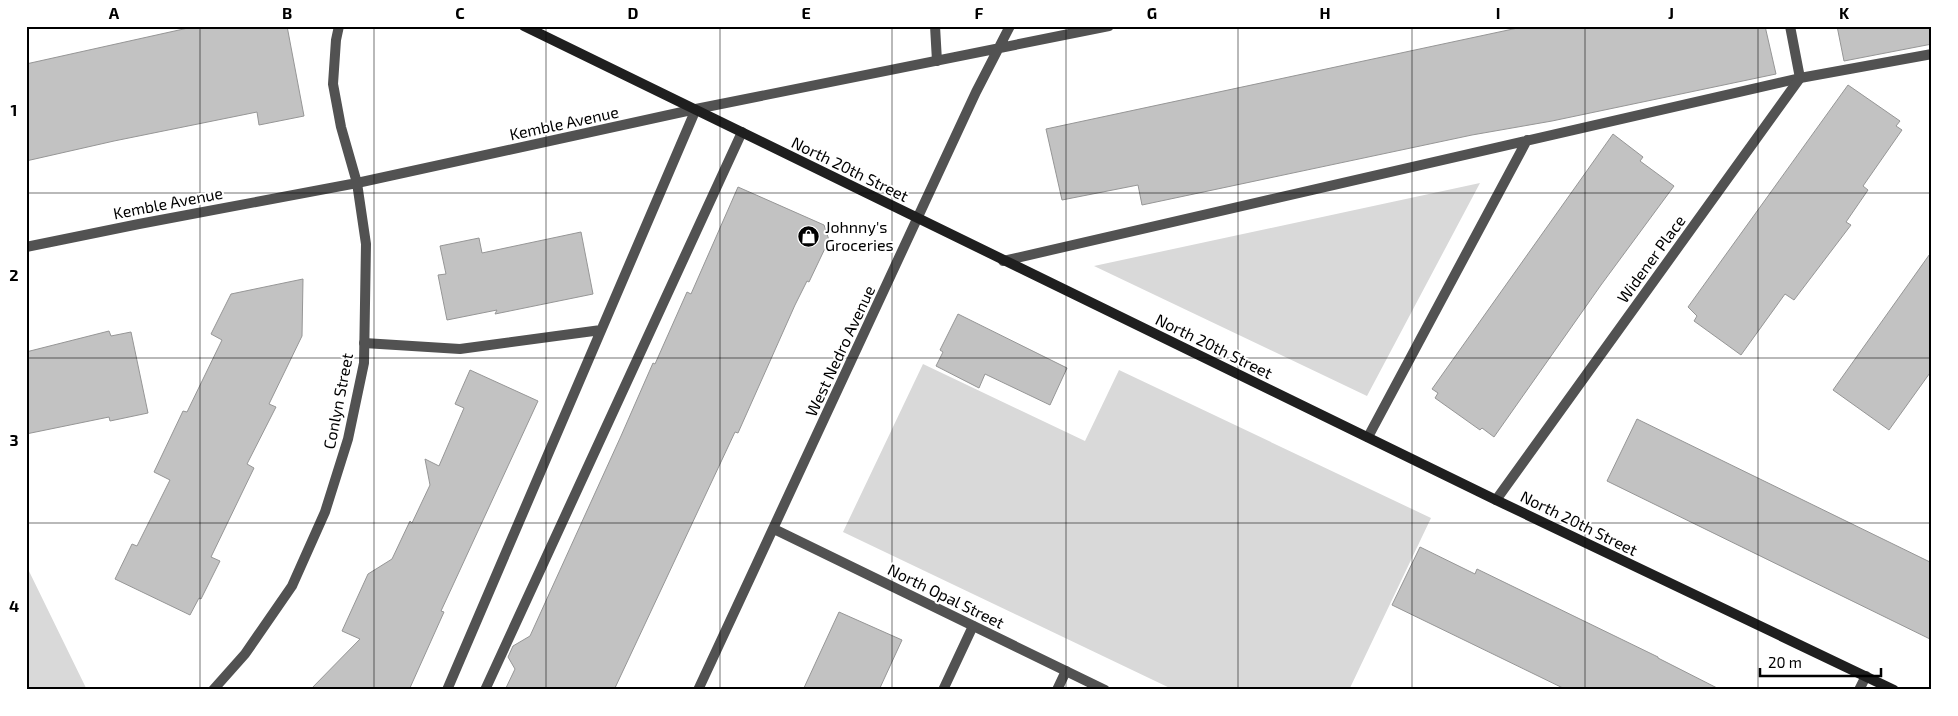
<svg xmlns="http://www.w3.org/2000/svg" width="1958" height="716" viewBox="0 0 1958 716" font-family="'Exo 2',sans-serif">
  <rect width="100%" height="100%" fill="#fff"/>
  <!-- green -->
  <path fill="#d9d9d9" d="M1480,183L1367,396L1094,266Z
    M923,364L1085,441L1119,370L1431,518L1349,690H1174L843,532Z
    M26,565L87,690H26Z"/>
  <!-- building -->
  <path fill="#c2c2c2" stroke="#969696" d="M197,26H287L304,116L259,125L257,112L114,141L26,161V64Z
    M1527,26H1765L1776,74L1552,121L1472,135L1142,205L1138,185L1062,200L1046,129Z
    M1837,26H1932V44L1844,61Z
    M1848,85L1900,121L1896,126L1902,130L1863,186L1868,190L1846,222L1851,225L1794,300L1785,294L1741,355L1694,321L1697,316L1688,307Z
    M1613,134L1643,157L1640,161L1674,186L1601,285L1494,437L1482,428L1480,430L1435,398L1438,393L1432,389Z
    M738,187L824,225L829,240L809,282L807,281L795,305L738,433L735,432L614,690H505L515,669L508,657L513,646L530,636L621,436L653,363L655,364L687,292L691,294Z
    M581,232L593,294L495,314L497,310L447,320L438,275L446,274L440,246L479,238L482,253Z
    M1932,251V370L1889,430L1833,390Z
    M303,279L302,336L269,404L276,407L247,464L254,468L211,557L220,561L201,599L199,598L190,615L115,579L132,544L137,546L170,480L154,472L183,411L187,412L222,340L211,334L231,294Z
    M958,314L1067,368L1050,405L985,374L979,388L936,366L943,352L940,350Z
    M109,331L111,336L131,332L148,413L110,421L109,417L26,434V352Z
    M470,370L538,401L441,611L444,612L409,690H310L360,639L342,631L368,574L392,559L410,521L412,523L430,485L425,459L439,466L464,408L455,404Z
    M1637,419L1932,563V640L1607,481Z
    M1420,547L1475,574L1477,569L1658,657V658L1721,690H1567L1392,605Z
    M839,612L902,640L879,690H803Z"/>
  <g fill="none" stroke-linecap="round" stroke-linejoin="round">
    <!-- lane -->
    <path stroke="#525252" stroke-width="10" d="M935,26L937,61
      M1003,261L1800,78L1932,54
      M364,343L460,349L601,330
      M1368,437L1527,140
      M447,690L696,109
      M485,690L742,132
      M943,690L973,626
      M1057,690L1066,671
      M1859,690L1866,676"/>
    <!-- street -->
    <path stroke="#525252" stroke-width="10" d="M26,247L139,224L357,183L696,109L1109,26
      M1496,500L1800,78L1790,26
      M774,529L1105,690
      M213,690L245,654L292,586L325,512L348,439L364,363L366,244L357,183L341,127L333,84L336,40L339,26
      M698,690L976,92L1010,26"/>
    <!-- secondary -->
    <path stroke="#1f1f1f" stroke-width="10" d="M524,26L1496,500L1894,690"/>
  </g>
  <!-- grid -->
  <path fill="none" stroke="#000" stroke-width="1" stroke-opacity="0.55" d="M200,26V690M374,26V690M546,26V690M720,26V690M892,26V690M1066,26V690M1238,26V690M1412,26V690M1585,26V690M1758,26V690M26,193H1932M26,358H1932M26,523H1932"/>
  <!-- icons -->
  <defs>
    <symbol id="shop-disc" viewBox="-11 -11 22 22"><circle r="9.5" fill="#000" stroke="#fff"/><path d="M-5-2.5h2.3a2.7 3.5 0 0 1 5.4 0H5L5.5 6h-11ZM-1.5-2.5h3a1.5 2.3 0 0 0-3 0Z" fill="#fff"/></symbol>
  </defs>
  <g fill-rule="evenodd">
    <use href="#shop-disc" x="796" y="224" width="25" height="25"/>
  </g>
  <g text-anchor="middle" stroke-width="4" stroke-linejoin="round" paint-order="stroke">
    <!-- street labels -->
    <g font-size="16" fill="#000" stroke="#fff">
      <text transform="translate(564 123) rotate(-12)" y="6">Kemble Avenue</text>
      <text transform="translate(850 169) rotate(26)" y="6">North 20th Street</text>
      <text transform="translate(168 203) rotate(-11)" y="6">Kemble Avenue</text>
      <text transform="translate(1651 259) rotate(-54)" y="6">Widener Place</text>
      <text transform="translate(1214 346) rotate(26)" y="6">North 20th Street</text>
      <text transform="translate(840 351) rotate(-65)" y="6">West Nedro Avenue</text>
      <text transform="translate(338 401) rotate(-79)" y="6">Conlyn Street</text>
      <text transform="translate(1579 523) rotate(26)" y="6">North 20th Street</text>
      <text transform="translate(946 596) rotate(26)" y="6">North Opal Street</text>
    </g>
    <!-- poi labels -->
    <g font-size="16" fill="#000" stroke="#fff" text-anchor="start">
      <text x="825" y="233">Johnny's<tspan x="825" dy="18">Groceries</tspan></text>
    </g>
  </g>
  <!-- border -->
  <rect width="1958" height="716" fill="none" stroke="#ffffff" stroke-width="55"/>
  <!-- scale -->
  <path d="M1760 668v8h121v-8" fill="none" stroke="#000000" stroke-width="2.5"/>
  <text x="1768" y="668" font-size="15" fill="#000000" stroke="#ffffff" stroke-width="4" paint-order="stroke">20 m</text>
  <rect x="28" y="28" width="1902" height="660" fill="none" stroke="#000" stroke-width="2"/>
  <g font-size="16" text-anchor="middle" font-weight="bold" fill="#000">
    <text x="114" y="19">A</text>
    <text x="287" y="19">B</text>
    <text x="460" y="19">C</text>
    <text x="633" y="19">D</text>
    <text x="806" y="19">E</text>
    <text x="979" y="19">F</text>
    <text x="1152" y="19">G</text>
    <text x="1325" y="19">H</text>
    <text x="1498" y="19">I</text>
    <text x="1671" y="19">J</text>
    <text x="1844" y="19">K</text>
    <text x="14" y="116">1</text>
    <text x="14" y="281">2</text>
    <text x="14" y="446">3</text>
    <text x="14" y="612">4</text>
  </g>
</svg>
